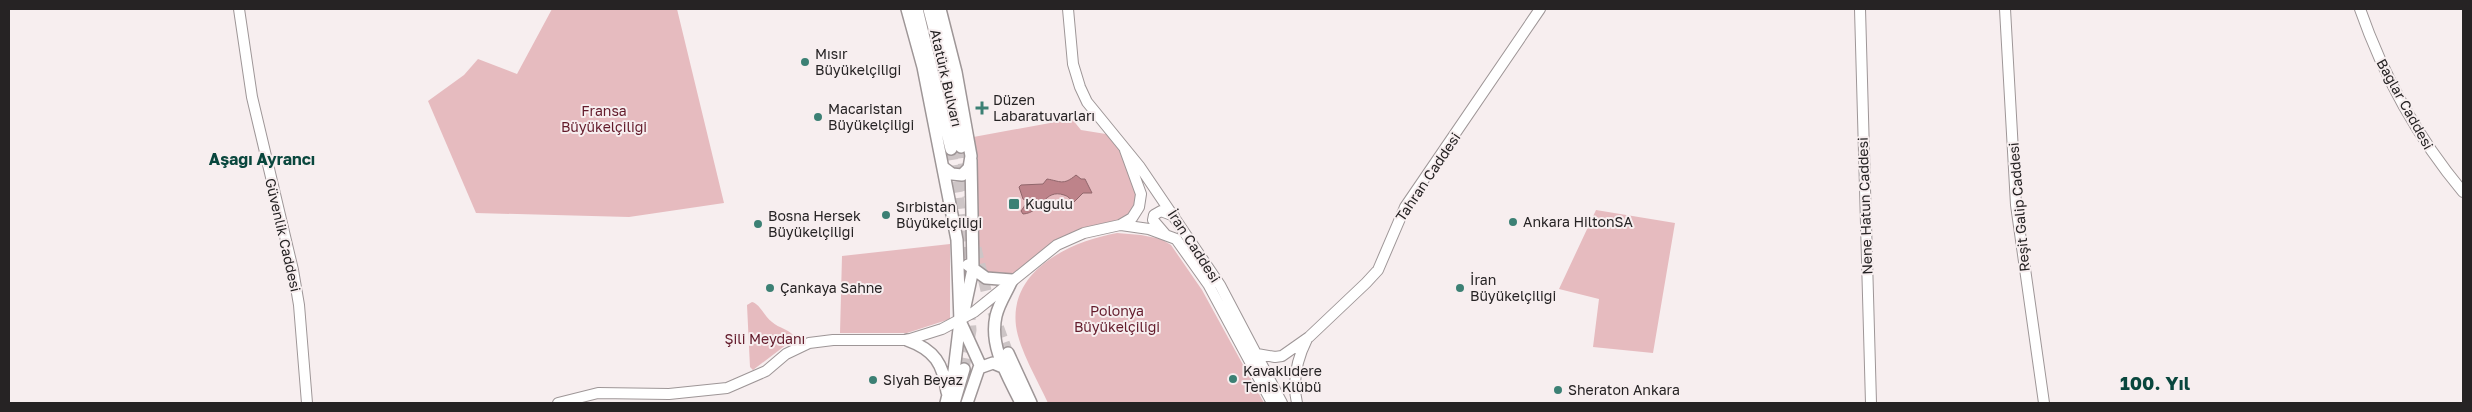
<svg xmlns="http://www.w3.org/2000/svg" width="2472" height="412" viewBox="0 0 2472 412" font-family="'Golos Text',sans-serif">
  <rect width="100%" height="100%" fill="#f7eeef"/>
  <!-- green -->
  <path fill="#e6bbbf" d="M552,9H677L724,203L629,217L476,213L428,101L464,75L478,59L517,74Z
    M1072,119L1081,130L1112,135L1138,182L1135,214L1084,233L1012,280L973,269L968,138Z
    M1596,210L1675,223L1653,353L1593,347L1599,299L1559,289Z
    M1117,233L1141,235L1161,239L1171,245L1202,290L1264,403H1048C1038,381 1019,349 1016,326C1009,269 1072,241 1117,233Z
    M950,244V319L907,333H840L842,256Z
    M752,302C760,304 765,317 772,322C778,328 792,330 795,338L753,370L750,367L747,305Z"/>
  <!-- water -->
  <path fill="#be838a" stroke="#90666b" d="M1076,175L1081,179H1085L1092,193H1083L1074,202C1070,200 1069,196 1064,195C1044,188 1042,213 1023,214L1021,211L1028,201L1023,199L1019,187L1021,185L1043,184L1047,179C1060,181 1063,186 1076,175Z"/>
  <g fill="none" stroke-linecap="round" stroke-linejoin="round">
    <!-- primary-tunnel -->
    <path stroke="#cdc5c6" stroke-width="11" stroke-dasharray="11 5.5" stroke-linecap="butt" d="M961,147L968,197
      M951,149L958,193L968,289
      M976,248L988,299L1008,353
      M964,369L971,330L969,305"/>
    <defs>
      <path id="secondary" d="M239,9L252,97L293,270L299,305L307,403
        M1068,9L1073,64L1080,87L1087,102L1140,167L1220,285L1282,403
        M1860,9L1871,403
        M2005,9L2016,205L2044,403
        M2360,9C2383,75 2418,138 2463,192
        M1121,225L1149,229L1176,239L1208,284L1272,403
        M1165,234L1153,220L1154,215L1161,211L1174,216
        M1257,354L1275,357L1282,356L1309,337L1366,283L1378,270L1405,207L1540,9
        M558,403L598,393L669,394L727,388L766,371L786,354L809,343L833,340H907L942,329L974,312L1057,245L1084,233L1120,225L1132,218L1139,207L1141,194L1125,150
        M1297,403C1292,381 1297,359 1307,339"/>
      <path id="primary" d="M907,9L923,67L957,240L960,321L981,367
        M917,9L951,149
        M929,9L947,78L961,147
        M940,9L956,72L971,156L969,168L962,175L952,174L944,168
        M968,265L986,278L1012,280C1007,292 999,303 996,316C989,347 1008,376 1021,403
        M907,340C935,350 943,364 947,392
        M1008,353L1031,403
        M946,403L954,371L960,321L964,311L973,269L971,160
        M954,403L964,369
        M967,403L979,368L993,363L1005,368"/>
    </defs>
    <!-- secondary casing -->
    <use href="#secondary" stroke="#9e9697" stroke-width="12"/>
    <!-- primary casing -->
    <use href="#primary" stroke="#9e9697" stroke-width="14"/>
    <!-- secondary -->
    <use href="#secondary" stroke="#fff" stroke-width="10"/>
    <!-- primary -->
    <use href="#primary" stroke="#fff" stroke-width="11"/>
  </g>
  <!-- markers -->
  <g fill="#3c8074" stroke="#f7eeef" stroke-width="2">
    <circle cx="805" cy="62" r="5"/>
    <path d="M979.5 100.5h5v5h5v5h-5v5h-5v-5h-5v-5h5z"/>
    <circle cx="818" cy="117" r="5"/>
    <rect x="1008" y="198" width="12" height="12" rx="2.5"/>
    <circle cx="886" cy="215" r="5"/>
    <circle cx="1513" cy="222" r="5"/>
    <circle cx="758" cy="224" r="5"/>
    <circle cx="770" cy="288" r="5"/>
    <circle cx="1460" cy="288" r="5"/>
    <circle cx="1233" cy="379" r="5"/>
    <circle cx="873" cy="380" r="5"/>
    <circle cx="1558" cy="390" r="5"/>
  </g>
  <g text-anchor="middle" stroke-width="4" stroke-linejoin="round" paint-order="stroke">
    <!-- poi labels -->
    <g font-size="14" fill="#262324" stroke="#f7eeef" text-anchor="start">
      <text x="815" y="59">Mısır<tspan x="815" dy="16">Büyükelçiliği</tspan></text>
      <text x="993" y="105">Düzen<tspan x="993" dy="16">Labaratuvarları</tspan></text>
      <text x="828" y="114">Macaristan<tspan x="828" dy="16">Büyükelçiliği</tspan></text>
      <text x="1025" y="209">Kuğulu</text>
      <text x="896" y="212">Sırbistan<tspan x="896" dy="16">Büyükelçiliği</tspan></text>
      <text x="768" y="221">Bosna Hersek<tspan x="768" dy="16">Büyükelçiliği</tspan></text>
      <text x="1523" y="227">Ankara HiltonSA</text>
      <text x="1470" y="285">İran<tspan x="1470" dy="16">Büyükelçiliği</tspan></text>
      <text x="780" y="293">Çankaya Sahne</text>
      <text x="1243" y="376">Kavaklıdere<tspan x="1243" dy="16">Tenis Klübü</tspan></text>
      <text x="883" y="385">Siyah Beyaz</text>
      <text x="1568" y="395">Sheraton Ankara</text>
    </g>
    <!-- street labels -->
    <g font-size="14" fill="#262324" stroke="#f7eeef">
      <text transform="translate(946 78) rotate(77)" y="5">Atatürk Bulvarı</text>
      <text transform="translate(2405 104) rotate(61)" y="5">Bağlar Caddesi</text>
      <text transform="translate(1428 177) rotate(-56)" y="5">Tahran Caddesi</text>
      <text transform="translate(1865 206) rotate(-92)" y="5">Nene Hatun Caddesi</text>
      <text transform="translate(2019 207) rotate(-95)" y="5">Reşit Galip Caddesi</text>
      <text transform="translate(283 235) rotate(77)" y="5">Güvenlik Caddesi</text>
      <text transform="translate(1194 246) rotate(57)" y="5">İran Caddesi</text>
    </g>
    <!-- park labels -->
    <g font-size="14" fill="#631b2b" stroke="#f7eeef">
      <text x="604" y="116">Fransa<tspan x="604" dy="16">Büyükelçiliği</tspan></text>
      <text x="1117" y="316">Polonya<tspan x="1117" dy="16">Büyükelçiliği</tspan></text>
      <text x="765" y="344">Şili Meydanı</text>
    </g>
    <!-- quarter labels -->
    <g font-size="16" font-weight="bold" fill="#09463d" stroke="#f7eeef">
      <text x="262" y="165">Aşağı Ayrancı</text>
    </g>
    <!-- district labels -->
    <g font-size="19" font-weight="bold" fill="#09463d" stroke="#f7eeef">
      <text x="2155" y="390">100. Yıl</text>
    </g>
  </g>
  <!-- border -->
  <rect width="2472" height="412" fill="none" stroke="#262324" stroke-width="20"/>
</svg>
